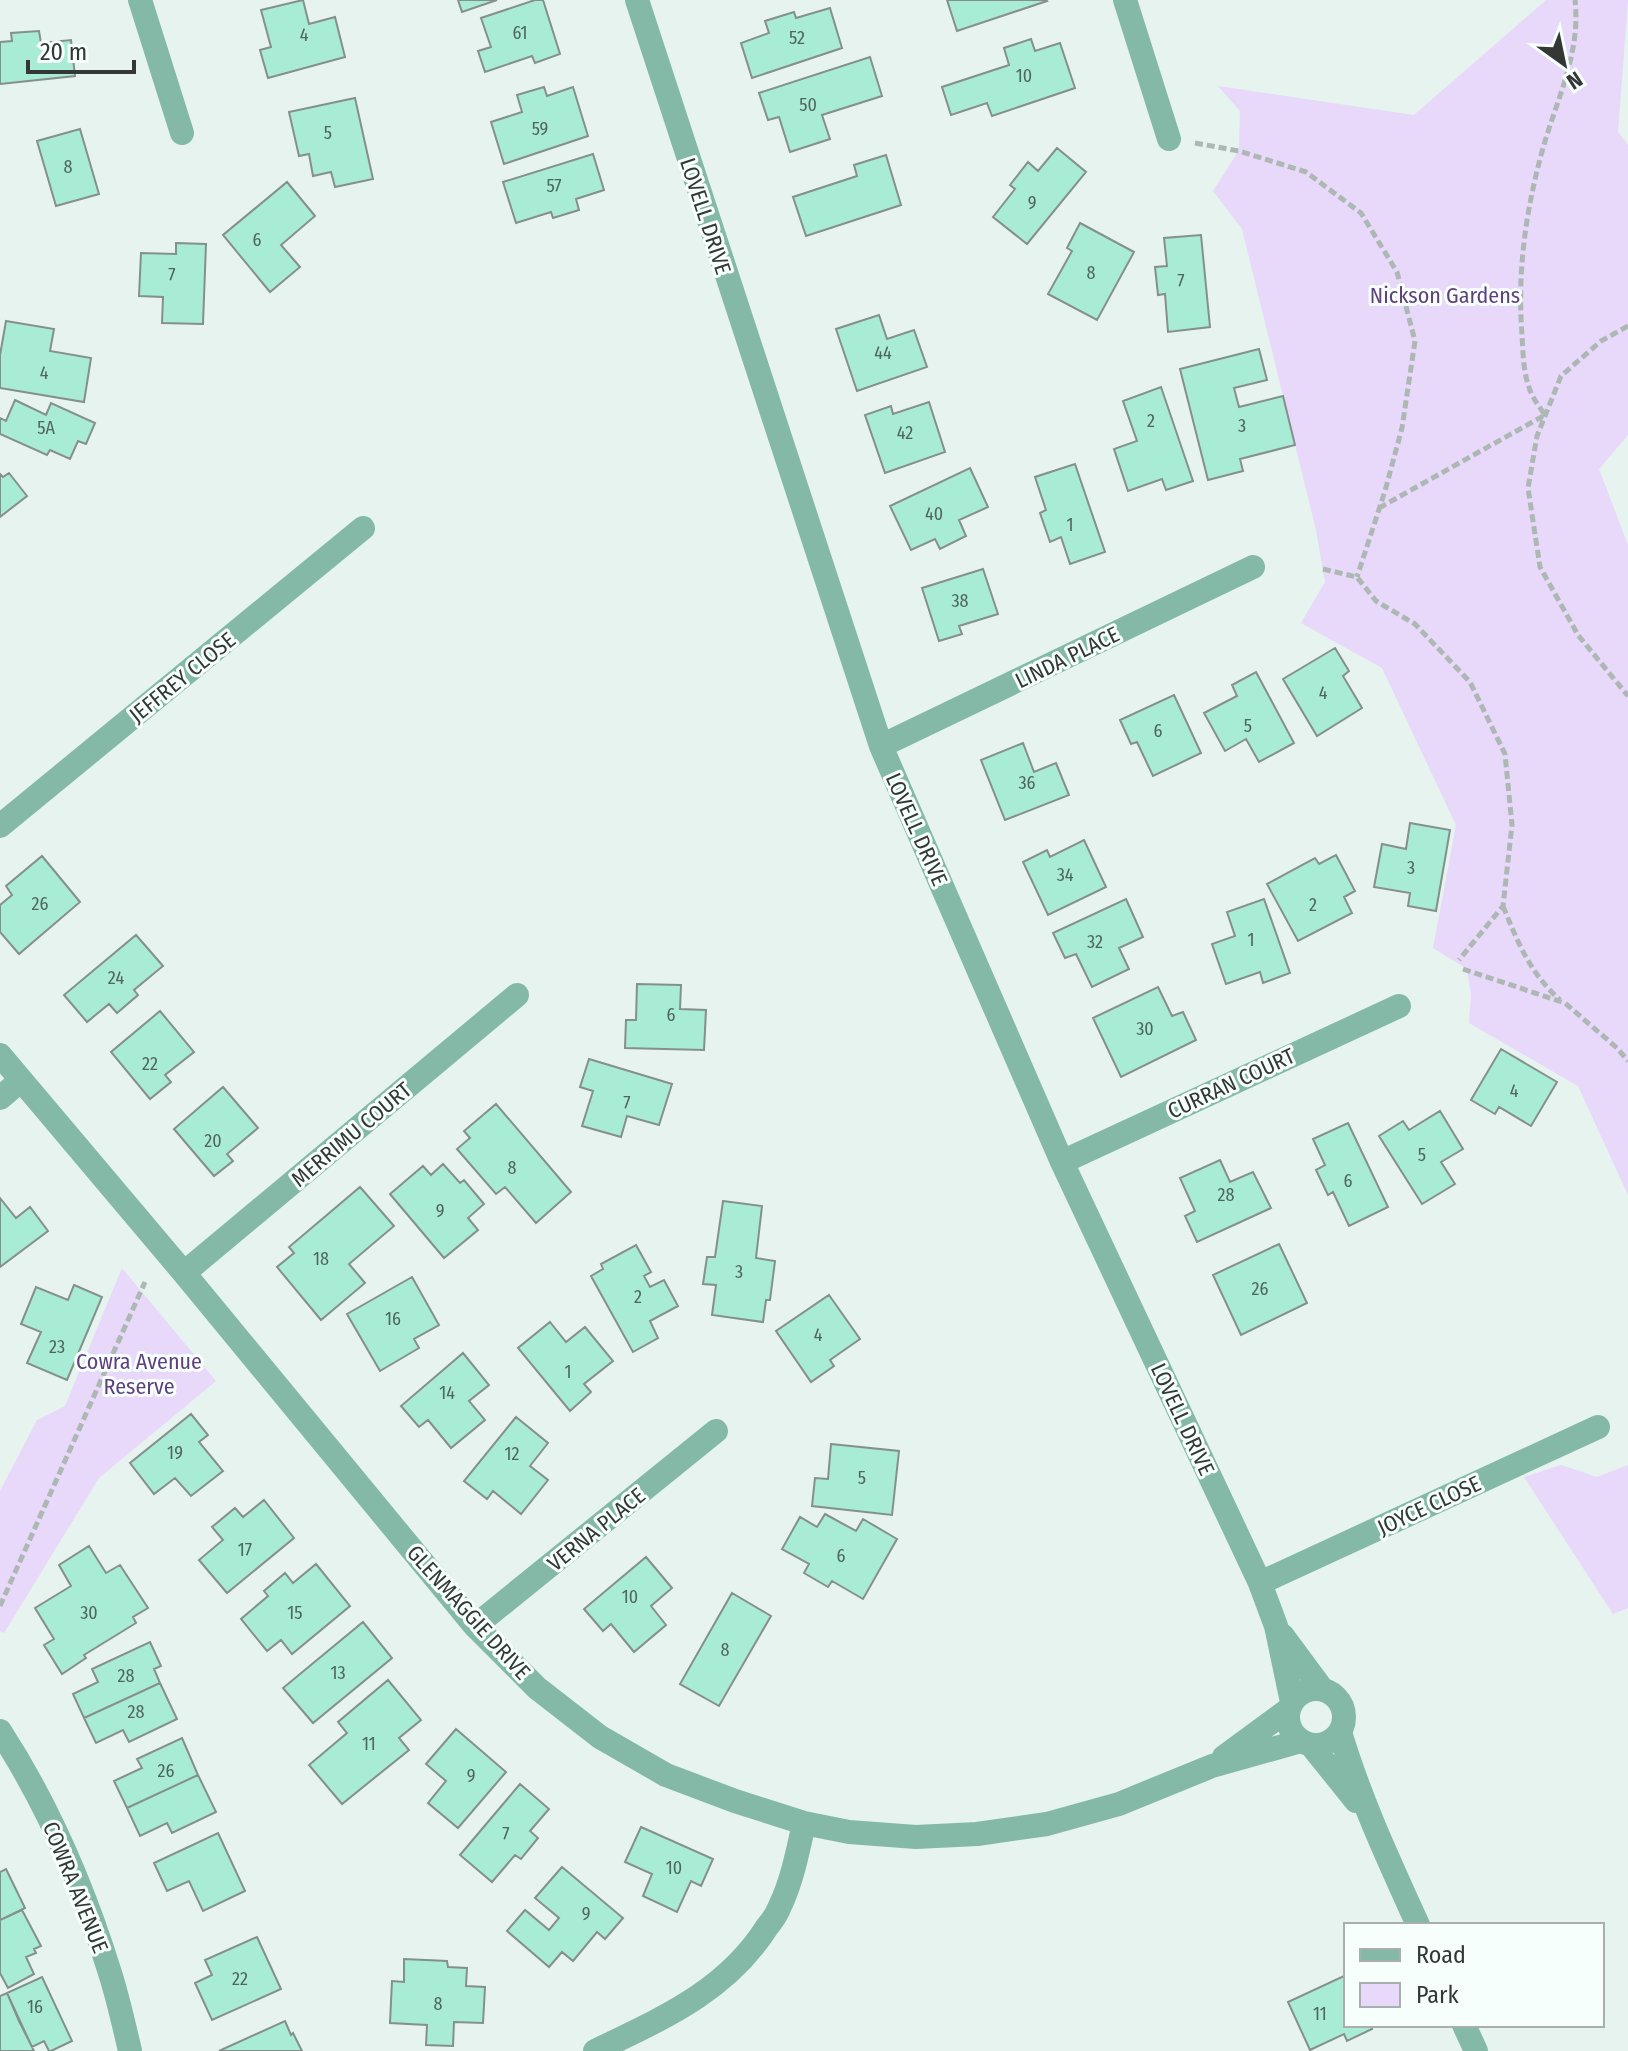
<svg xmlns="http://www.w3.org/2000/svg" width="1628" height="2051" viewBox="0 0 1628 2051" font-family="'Fira Sans Condensed',sans-serif">
  <rect width="100%" height="100%" fill="#e6f3ee"/>
  <!-- green -->
  <path fill="#e8d8fa" d="M1546,0H1628L1618,132L1628,145V435L1599,469L1628,545V1195L1578,1086L1469,1023L1471,995L1467,969L1433,948L1456,825L1382,668L1301,623L1325,582L1316,530L1242,229L1213,191L1239,150L1240,111L1218,86L1414,115Z
    M122,1268L216,1381L99,1478L4,1633L0,1631V1491L37,1420L65,1406Z
    M1561,1465L1597,1477L1628,1465V1608L1613,1614L1524,1477Z"/>
  <!-- building -->
  <path fill="#a9ecd5" stroke="#85908c" stroke-width="2" d="M303,0L309,24L335,17L345,57L268,78L260,50L271,47L261,10Z
    M458,0H497L462,12Z
    M535,0H543L560,54L535,63L532,56L485,72L478,51L491,47L481,18Z
    M947,0H1046L1047,1L957,31Z
    M830,8L842,48L752,78L741,43L769,33L765,21L794,12L796,18Z
    M39,31L41,43L71,40L75,76L0,84V42L12,41L11,33Z
    M1031,39L1035,51L1060,43L1075,88L992,116L987,103L951,115L942,87L1009,65L1004,48Z
    M870,57L882,96L822,115L830,139L790,152L779,117L768,120L759,93Z
    M544,87L547,96L573,87L588,136L504,164L491,122L522,112L517,95Z
    M355,98L373,179L335,187L331,172L313,176L309,154L299,156L289,112Z
    M80,129L99,194L56,206L37,141Z
    M1057,148L1086,172L1027,244L993,217L1015,189L1010,185L1028,162L1038,171Z
    M593,154L604,190L576,199L579,210L553,218L551,212L516,223L503,182Z
    M886,155L901,205L806,236L793,197L857,176L854,165Z
    M287,182L315,216L281,245L300,267L270,292L223,235Z
    M1080,223L1134,252L1097,320L1048,294L1072,251L1067,248Z
    M1201,235L1210,327L1168,332L1165,294L1158,295L1155,267L1167,266L1164,238Z
    M176,243L206,244L203,324L162,323L163,297L139,296L141,253L176,254Z
    M879,315L887,339L914,330L927,367L857,391L836,329Z
    M6,321L54,329L50,351L91,358L84,402L0,388V355Z
    M1259,349L1267,380L1234,388L1239,407L1283,396L1295,445L1240,459L1243,471L1208,480L1180,369Z
    M1161,387L1193,481L1166,490L1162,479L1128,491L1114,449L1137,441L1123,401Z
    M15,400L46,415L51,403L95,423L86,444L78,441L70,459L50,450L47,455L0,434V418L6,421Z
    M929,402L945,452L885,473L865,415L891,406L893,414Z
    M1075,464L1105,552L1070,564L1061,537L1050,542L1040,513L1046,510L1035,477Z
    M970,468L988,507L959,520L966,536L940,549L935,539L911,550L890,506Z
    M9,473L27,496L0,517V474L3,477Z
    M983,569L998,614L959,626L962,634L939,641L922,588Z
    M1335,648L1349,671L1343,676L1362,708L1317,736L1283,679Z
    M1256,672L1294,743L1259,762L1246,739L1225,751L1204,713L1237,696L1232,685Z
    M1174,695L1201,753L1153,776L1137,742L1131,744L1120,720Z
    M1023,743L1034,772L1056,763L1069,795L1005,820L981,760Z
    M1410,823L1450,830L1436,911L1408,906L1410,893L1374,887L1382,844L1406,849Z
    M1084,840L1106,887L1048,915L1023,862L1047,850L1050,857Z
    M1336,855L1355,891L1344,897L1352,913L1298,941L1267,884L1315,858L1319,864Z
    M42,856L80,902L19,954L0,932V905L12,895L6,886Z
    M1126,899L1143,937L1119,948L1129,969L1092,987L1076,954L1065,958L1053,933Z
    M1264,899L1290,973L1263,983L1260,972L1226,984L1212,944L1235,936L1227,912Z
    M136,935L163,966L134,990L138,995L117,1013L109,1004L87,1022L64,995Z
    M637,984L681,985L680,1009L706,1010L704,1050L625,1048L626,1020H636Z
    M1158,987L1172,1016L1183,1012L1196,1040L1121,1077L1093,1018Z
    M160,1011L194,1052L165,1075L171,1082L150,1099L111,1052Z
    M1501,1049L1557,1082L1531,1126L1499,1107L1495,1114L1471,1100Z
    M589,1059L672,1084L659,1125L627,1116L621,1137L582,1126L593,1091L580,1087Z
    M223,1087L258,1128L227,1154L233,1161L214,1176L174,1129Z
    M496,1104L571,1192L536,1223L505,1187L496,1194L457,1149L470,1138L464,1131Z
    M1440,1111L1463,1149L1441,1162L1455,1184L1422,1204L1379,1136L1403,1121L1409,1130Z
    M1348,1123L1388,1207L1349,1226L1333,1192L1328,1195L1316,1170L1325,1165L1313,1139Z
    M1220,1160L1230,1182L1253,1172L1271,1208L1197,1242L1185,1216L1195,1211L1180,1178Z
    M443,1164L460,1183L464,1180L484,1204L468,1218L478,1230L444,1258L390,1194L423,1166L431,1175Z
    M360,1187L394,1226L349,1264L365,1283L321,1320L277,1267L294,1253L289,1247Z
    M0,1198L16,1218L30,1207L48,1231L0,1267Z
    M723,1201L762,1206L756,1258L775,1261L770,1300H766L763,1322L712,1315L716,1285L703,1284L707,1257H715Z
    M1279,1244L1307,1303L1241,1335L1213,1275Z
    M636,1245L651,1272L644,1276L650,1287L664,1280L678,1306L650,1321L658,1338L633,1352L591,1276L603,1269L601,1264Z
    M412,1277L439,1325L414,1339L419,1348L380,1371L347,1314Z
    M74,1285L102,1297L67,1380L27,1363L41,1332L21,1324L36,1287L68,1300Z
    M829,1295L860,1339L830,1360L834,1366L811,1382L776,1331Z
    M550,1322L566,1342L585,1327L613,1361L584,1384L591,1392L570,1411L518,1348Z
    M463,1353L489,1385L469,1401L485,1420L451,1448L428,1420L419,1427L401,1406Z
    M191,1414L208,1435L199,1442L223,1471L191,1496L175,1478L154,1494L130,1463Z
    M516,1417L548,1443L530,1466L548,1480L521,1514L493,1491L487,1499L464,1481Z
    M831,1444L899,1451L892,1515L812,1506L815,1478L828,1479Z
    M264,1500L294,1538L227,1593L199,1560L223,1540L212,1527L235,1508L243,1517Z
    M825,1514L856,1531L863,1519L897,1539L863,1599L832,1581L828,1587L804,1573L809,1564L782,1549L800,1517L817,1527Z
    M89,1546L106,1573L120,1565L148,1608L133,1617L136,1623L84,1655L86,1658L62,1674L44,1645L54,1639L35,1608L71,1586L59,1565Z
    M646,1557L672,1588L651,1606L666,1625L634,1652L611,1624L603,1631L584,1609Z
    M316,1564L350,1606L292,1654L281,1640L267,1651L241,1619L268,1596L264,1591L285,1573L293,1583Z
    M732,1593L771,1616L719,1706L680,1684Z
    M363,1622L392,1658L313,1723L283,1688Z
    M150,1642L161,1666L154,1669L160,1683L84,1718L73,1694L98,1682L92,1669Z
    M388,1680L421,1720L399,1738L409,1750L342,1804L309,1765L347,1733L338,1722Z
    M160,1683L177,1719L129,1742L123,1730L96,1743L84,1718Z
    M456,1729L506,1772L458,1828L428,1803L446,1781L426,1764Z
    M182,1738L198,1775L127,1808L114,1781L142,1768L137,1759Z
    M198,1775L216,1812L172,1833L167,1823L140,1836L127,1808Z
    M520,1784L549,1809L530,1831L538,1838L521,1859L515,1855L492,1882L460,1855Z
    M641,1827L713,1859L701,1886L691,1881L677,1912L643,1896L652,1874L625,1862Z
    M218,1833L245,1891L203,1911L189,1881L167,1891L154,1863Z
    M562,1867L623,1918L605,1939L597,1932L573,1961L562,1952L549,1967L507,1931L525,1910L549,1930L559,1918L535,1898Z
    M6,1869L25,1908L0,1920V1872Z
    M22,1910L41,1946L34,1949L36,1953L26,1957L34,1974L8,1988L0,1973V1920Z
    M257,1937L281,1989L212,2020L195,1983L212,1975L205,1960Z
    M404,1959L447,1961L448,1967L467,1968L466,1986L485,1987L483,2023L454,2022L453,2046L426,2045L427,2025L390,2023L392,1981L404,1982Z
    M1346,1975V2025H1370L1372,2029L1347,2041L1344,2034L1310,2050L1288,2002Z
    M42,1977L72,2041L51,2051H49L44,2041L32,2047L7,1993Z
    M7,1993L19,2021L34,2051H0V1996Z
    M285,2021L291,2035L293,2033L302,2051H219Z"/>
  <g fill="none" stroke-linecap="round" stroke-linejoin="round">
    <!-- path -->
    <path stroke="#adb8b4" stroke-width="5" stroke-dasharray="8 4" stroke-linecap="butt" d="M1195,143L1239,151L1306,172L1361,213L1397,272L1415,341L1402,428L1385,491L1357,577
      M1628,326L1601,341L1561,376L1537,436L1528,488L1540,567L1578,635L1628,696
      M1379,508L1545,415C1538,405 1531,396 1528,384C1523,369 1523,351 1522,335C1517,271 1526,209 1543,148C1557,99 1581,52 1575,0
      M1323,569L1357,577L1376,601L1415,624L1470,682L1505,754L1512,825L1503,906L1459,960
      M1503,906C1518,943 1530,973 1560,1000
      M1463,969L1565,1003L1617,1048L1628,1061
      M0,1606L145,1282"/>
    <!-- minor -->
    <path stroke="#84b9a7" stroke-width="24" d="M140,0L182,133
      M637,0L881,746L1062,1162L1260,1583L1276,1626L1292,1702
      M1125,0L1169,139
      M881,746L1253,567
      M0,826L363,528
      M0,1055L184,1273L475,1626L537,1688L600,1737L666,1775L735,1801L804,1823L849,1832L916,1837L977,1834L1047,1824L1119,1804L1212,1766L1301,1741
      M0,1098L20,1081
      M1062,1162L1399,1006
      M184,1273L517,995
      M1260,1583L1598,1427
      M475,1626L716,1431
      M1282,1635L1322,1689
      M1288 1717a28 28 0 1 1 56 0a28 28 0 1 1-56 0Z
      M0,1731C48,1805 84,1889 110,1973C118,1998 124,2025 130,2051
      M1340,1732C1360,1799 1389,1861 1418,1925
      M1311,1745L1356,1801
      M1224,1757L1288,1710
      M1464,2025L1476,2051
      M595,2051C661,2019 726,1992 767,1927C772,1921 777,1914 780,1906C792,1881 798,1851 804,1823"/>
  </g>
  <g text-anchor="middle" stroke-width="6" stroke-linejoin="round" paint-order="stroke">
    <!-- number labels -->
    <g font-size="18" fill="#50655e">
      <text x="520" y="39">61</text>
      <text x="304" y="41">4</text>
      <text x="797" y="44">52</text>
      <text x="1024" y="82">10</text>
      <text x="808" y="111">50</text>
      <text x="540" y="135">59</text>
      <text x="328" y="139">5</text>
      <text x="68" y="173">8</text>
      <text x="554" y="192">57</text>
      <text x="1032" y="209">9</text>
      <text x="257" y="246">6</text>
      <text x="1091" y="279">8</text>
      <text x="172" y="281">7</text>
      <text x="1181" y="287">7</text>
      <text x="883" y="359">44</text>
      <text x="44" y="379">4</text>
      <text x="1151" y="427">2</text>
      <text x="1242" y="432">3</text>
      <text x="46" y="434">5A</text>
      <text x="905" y="439">42</text>
      <text x="934" y="520">40</text>
      <text x="1070" y="531">1</text>
      <text x="960" y="607">38</text>
      <text x="1323" y="699">4</text>
      <text x="1248" y="732">5</text>
      <text x="1158" y="737">6</text>
      <text x="1027" y="789">36</text>
      <text x="1411" y="874">3</text>
      <text x="1065" y="881">34</text>
      <text x="40" y="910">26</text>
      <text x="1313" y="911">2</text>
      <text x="1251" y="946">1</text>
      <text x="1095" y="948">32</text>
      <text x="116" y="984">24</text>
      <text x="671" y="1021">6</text>
      <text x="1145" y="1035">30</text>
      <text x="150" y="1070">22</text>
      <text x="1514" y="1097">4</text>
      <text x="627" y="1109">7</text>
      <text x="213" y="1147">20</text>
      <text x="1422" y="1161">5</text>
      <text x="512" y="1174">8</text>
      <text x="1348" y="1187">6</text>
      <text x="1226" y="1201">28</text>
      <text x="440" y="1217">9</text>
      <text x="321" y="1265">18</text>
      <text x="739" y="1278">3</text>
      <text x="1260" y="1295">26</text>
      <text x="638" y="1303">2</text>
      <text x="393" y="1325">16</text>
      <text x="818" y="1341">4</text>
      <text x="57" y="1353">23</text>
      <text x="568" y="1378">1</text>
      <text x="447" y="1399">14</text>
      <text x="175" y="1459">19</text>
      <text x="512" y="1460">12</text>
      <text x="862" y="1484">5</text>
      <text x="245" y="1556">17</text>
      <text x="841" y="1562">6</text>
      <text x="630" y="1603">10</text>
      <text x="89" y="1619">30</text>
      <text x="295" y="1619">15</text>
      <text x="725" y="1656">8</text>
      <text x="338" y="1679">13</text>
      <text x="126" y="1682">28</text>
      <text x="136" y="1718">28</text>
      <text x="369" y="1750">11</text>
      <text x="166" y="1777">26</text>
      <text x="471" y="1782">9</text>
      <text x="506" y="1840">7</text>
      <text x="674" y="1874">10</text>
      <text x="586" y="1920">9</text>
      <text x="240" y="1985">22</text>
      <text x="438" y="2010">8</text>
      <text x="35" y="2013">16</text>
      <text x="1320" y="2020">11</text>
    </g>
    <!-- street labels -->
    <g font-size="22" fill="#333836" stroke="#f7fffc">
      <text transform="translate(706 216) rotate(72)" y="8">LOVELL DRIVE</text>
      <text transform="translate(1067 657) rotate(-26)" y="8">LINDA PLACE</text>
      <text transform="translate(182 677) rotate(-39)" y="8">JEFFREY CLOSE</text>
      <text transform="translate(917 829) rotate(66)" y="8">LOVELL DRIVE</text>
      <text transform="translate(1231 1083) rotate(-25)" y="8">CURRAN COURT</text>
      <text transform="translate(351 1134) rotate(-40)" y="8">MERRIMU COURT</text>
      <text transform="translate(1183 1419) rotate(65)" y="8">LOVELL DRIVE</text>
      <text transform="translate(1429 1505) rotate(-25)" y="8">JOYCE CLOSE</text>
      <text transform="translate(596 1529) rotate(-39)" y="8">VERNA PLACE</text>
      <text transform="translate(469 1612) rotate(48)" y="8">GLENMAGGIE DRIVE</text>
      <text transform="translate(76 1887) rotate(68)" y="8">COWRA AVENUE</text>
    </g>
    <!-- park labels -->
    <g font-size="22" fill="#5f3f7d" stroke="#f7fffc">
      <text x="1445" y="303">Nickson Gardens</text>
      <text x="139" y="1369">Cowra Avenue<tspan x="139" dy="25">Reserve</tspan></text>
    </g>
  </g>
  <!-- legend -->
  <rect x="1344" y="1923" width="260" height="104" fill="#f7fffc" stroke="#a9afad" stroke-width="2"/>
  <rect x="1360" y="1949" width="40" height="12" fill="#84b9a7" stroke="#a9afad" stroke-width="2"/>
  <text x="1416" y="1963" font-size="24" fill="#333836">Road</text>
  <rect x="1360" y="1983" width="40" height="24" fill="#e8d8fa" stroke="#a9afad" stroke-width="2"/>
  <text x="1416" y="2003" font-size="24" fill="#333836">Park</text>
  <!-- north arrow -->
  <g transform="translate(1564 64) rotate(147)" stroke="#f7fffc" stroke-width="6" paint-order="stroke">
  <path d="M0-6L14 30L0 20L-14 30Z" fill="#333836"/>
  <text y="-12" font-size="22" font-weight="bold" text-anchor="middle" fill="#333836">N</text>
  </g>
  <!-- scale -->
  <path d="M28 60v12h106v-12" fill="none" stroke="#333836" stroke-width="4"/>
  <text x="40" y="60" font-size="24" fill="#333836" stroke="#f7fffc" stroke-width="6" paint-order="stroke">20 m</text>
</svg>
